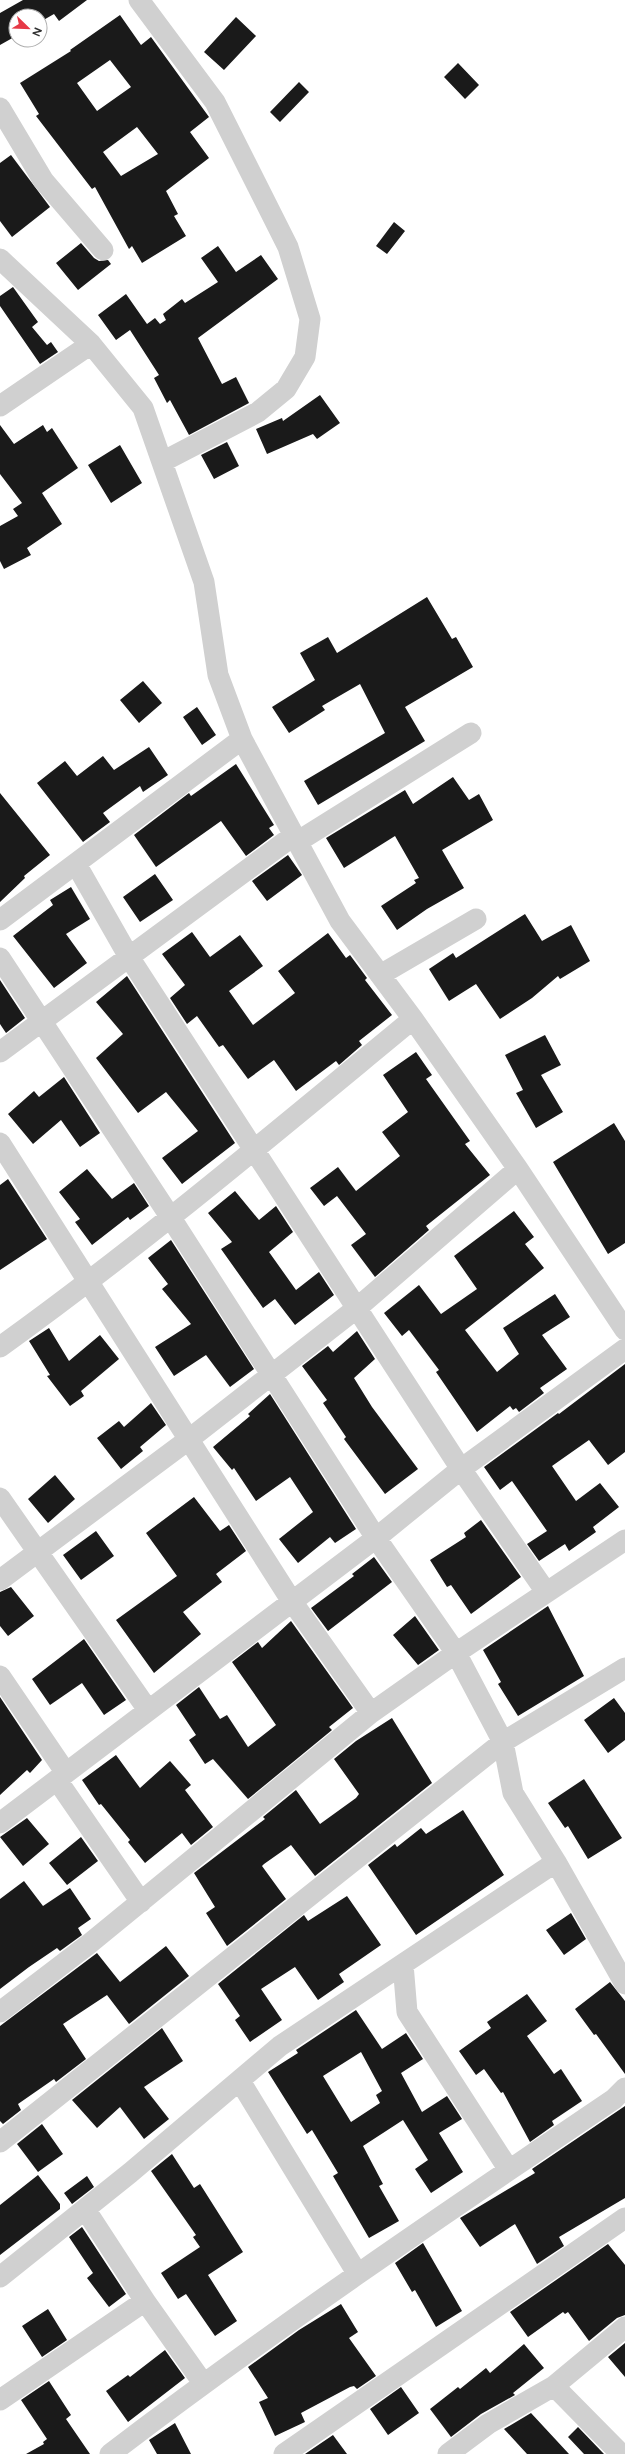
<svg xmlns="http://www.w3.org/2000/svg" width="625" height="2454" viewBox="0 0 625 2454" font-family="Figtree,sans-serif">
  <rect width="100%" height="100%" fill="#fff"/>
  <!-- building -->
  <path fill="#1a1a1a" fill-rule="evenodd" d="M23,0H87L59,21L54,14L40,22V16H16V36L0,45V13Z
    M120,15L141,45L151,37L209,117L190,132L209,158L166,191L178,214L174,216L186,236L142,263L132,246L129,249L95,187L92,189L36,116L39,114L20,83L71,51L70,50ZM110,60L131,87L97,111L77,83ZM137,127L158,154L121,176L103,152Z
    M236,17L256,36L224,70L204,52Z
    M458,63L479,85L465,99L444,77Z
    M299,82L309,92L280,122L270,112Z
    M11,155L50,207L12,237L0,221V163Z
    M394,222L405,231L387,254L376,246Z
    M81,243L94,258L99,261L108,260L111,264L78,290L56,263Z
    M218,246L236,272L261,255L278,279L198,338L222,384L236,377L249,403L189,435L170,400L167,403L154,378L159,375L130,330L116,340L98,315L126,294L147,324L155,318L160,324L166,320L163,314L182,299L185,303L218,282L201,258Z
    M13,287L38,322L32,327L47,345L51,342L58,352L40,364L0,306V296Z
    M320,395L340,423L317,439L313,434L267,454L256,429L282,418L283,421Z
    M0,425L14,444L43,425L47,432L52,428L78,468L42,493L62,524L27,548L31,555L4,569L0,561V526L18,516L13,509L22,503L0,474Z
    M227,442L239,466L214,479L201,455Z
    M120,445L142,483L111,503L88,465Z
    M427,597L452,639L456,637L473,667L405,707L425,741L318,805L304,781L385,733L360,684L322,706L325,710L289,733L272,707L315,680L300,653L328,637L337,653Z
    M143,681L162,703L139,723L120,700Z
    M197,707L216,735L202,745L183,717Z
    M149,747L168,775L143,792L140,786L103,813L110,822L83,842L37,783L65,761L77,776L103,756L114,770Z
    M236,764L274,825L269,828L274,835L246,856L221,821L156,867L134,835L189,793L191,796Z
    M453,777L469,800L479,794L493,820L442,850L464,888L427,909L397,930L381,906L416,883L414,880L419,878L395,836L344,868L326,838L405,790L413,804Z
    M0,793L50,855L24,876L25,878L0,902Z
    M288,855L302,875L267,901L252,881Z
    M155,874L173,900L140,922L123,897Z
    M71,887L90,919L66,934L87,963L54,988L13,936L53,905L50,900Z
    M525,914L542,941L571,925L590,961L560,979L558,976L532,998L500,1019L476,984L449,1001L429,969L453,953L456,958Z
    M192,932L210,957L240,935L263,966L229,991L253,1025L295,993L278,971L328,933L346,958L350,955L367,978L365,980L392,1015L359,1041L362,1045L339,1065L336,1061L296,1091L274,1060L248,1079L223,1045L219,1047L197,1016L187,1024L170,998L185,985L162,954Z
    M127,976L235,1143L182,1184L162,1158L198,1131L166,1092L138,1113L96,1058L123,1034L96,1002Z
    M0,980L25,1018L6,1033L0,1024Z
    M545,1035L561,1065L541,1075L563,1112L536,1128L516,1093L523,1090L505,1055Z
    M416,1052L432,1075L426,1079L470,1141L465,1144L490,1175L426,1226L429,1230L375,1277L351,1245L366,1234L337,1196L324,1206L310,1188L338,1167L356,1191L400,1156L382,1132L408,1112L383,1075Z
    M64,1077L100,1133L80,1147L61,1120L33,1144L8,1114L34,1091L39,1097Z
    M614,1123L625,1141V1243L608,1254L553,1162Z
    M87,1169L112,1199L134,1183L149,1206L130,1220L128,1217L92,1245L75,1222L80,1219L59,1192Z
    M8,1179L47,1239L0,1270V1185Z
    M235,1191L259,1220L276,1206L293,1232L269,1252L296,1290L319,1272L334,1295L295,1325L275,1299L263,1308L221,1249L232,1242L208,1213Z
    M514,1211L534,1237L525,1244L544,1268L465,1330L497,1372L519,1354L503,1328L555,1294L570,1317L542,1335L567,1369L540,1388L544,1393L519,1412L516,1408L513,1410L510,1406L477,1432L436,1372L439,1370L409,1330L402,1336L384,1313L419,1285L441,1314L477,1289L454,1256Z
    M171,1240L254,1369L230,1387L206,1355L174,1376L155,1347L191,1324L162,1289L168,1284L148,1258Z
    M49,1328L69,1361L100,1335L119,1359L81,1391L84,1396L70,1406L47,1376L50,1375L29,1341Z
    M357,1331L375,1359L354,1378L372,1407L418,1469L385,1494L344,1439L346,1437L323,1403L327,1400L302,1366L328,1346L333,1352Z
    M625,1364V1452L608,1465L589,1440L552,1466L576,1501L600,1483L619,1507L593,1527L596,1532L569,1551L565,1544L539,1561L527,1544L547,1531L512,1481L500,1490L484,1467L558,1413L559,1414Z
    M270,1394L356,1529L335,1543L330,1537L298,1563L279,1539L313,1512L290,1477L256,1501L234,1468L232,1470L213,1447L250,1416L248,1414Z
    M151,1403L166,1425L140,1447L143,1451L121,1469L97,1438L119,1421L124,1427Z
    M55,1475L75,1499L48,1523L28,1499Z
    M194,1497L220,1531L229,1525L246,1551L216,1574L222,1582L183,1612L201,1634L154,1673L116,1620L177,1576L146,1533Z
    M481,1520L521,1577L471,1614L451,1585L447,1587L430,1560L466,1537L464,1533Z
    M96,1531L114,1556L81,1580L63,1555Z
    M374,1557L392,1582L328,1631L311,1608L354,1576L352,1574Z
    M11,1587L34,1616L8,1636L0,1626V1592Z
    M548,1606L584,1676L518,1716L498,1684L501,1682L483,1650Z
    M415,1616L439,1650L418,1665L393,1635Z
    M291,1621L353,1708L329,1727L332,1730L248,1799L213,1759L205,1764L189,1740L196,1735L176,1705L199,1687L220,1719L227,1715L248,1747L276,1725L232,1662L258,1642L262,1648Z
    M84,1639L126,1700L104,1715L82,1683L50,1705L32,1679Z
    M0,1697L42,1760L30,1773L27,1770L0,1795Z
    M614,1698L625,1713V1740L608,1753L584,1720Z
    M392,1718L432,1783L315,1876L291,1845L264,1864L262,1866L286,1899L227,1946L206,1913L215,1907L194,1873L265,1819L263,1817L296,1790L320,1824L356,1798L359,1794L334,1759L356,1741Z
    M116,1755L140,1788L170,1761L191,1785L185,1790L213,1827L191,1845L182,1833L145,1863L128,1842L130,1840L101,1804L99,1805L82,1780Z
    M584,1779L622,1838L588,1859L568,1826L565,1828L548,1803Z
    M463,1810L504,1875L416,1935L368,1865L395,1844L397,1847L421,1828L426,1834Z
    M27,1818L49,1844L23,1866L0,1837Z
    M81,1837L98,1861L67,1885L49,1863Z
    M24,1881L43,1906L70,1888L91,1919L78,1928L82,1935L60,1951L57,1948L29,1967L0,1989V1899Z
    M347,1896L381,1945L339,1974L344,1982L318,2000L295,1967L261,1989L282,2020L250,2042L235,2020L240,2016L218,1984L304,1915L308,1921Z
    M571,1913L586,1939L564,1955L546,1930Z
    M166,1946L189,1976L129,2024L107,1995L63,2024L86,2059L56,2082L54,2079L18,2104L21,2110L3,2124L0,2121V2026L97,1953L120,1982Z
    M610,1982L625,2001V2074L596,2034L594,2035L575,2009Z
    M527,1994L547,2021L527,2036L554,2074L561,2069L582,2101L552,2121L554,2125L530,2142L503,2092L501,2093L484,2069L476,2075L459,2051L491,2028L487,2022Z
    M356,2010L382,2049L406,2033L423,2059L401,2073L422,2112L447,2096L462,2119L439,2133L463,2172L431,2193L415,2169L428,2160L403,2120L363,2146L383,2184L379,2186L399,2221L369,2238L333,2176L338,2173L312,2130L307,2134L268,2072L298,2053L296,2050ZM361,2052L382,2091L376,2095L380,2103L351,2122L323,2076Z
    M162,2028L183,2061L144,2087L169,2119L144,2139L120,2107L97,2128L72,2100Z
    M625,2106V2198L559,2237L564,2246L537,2264L515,2224L480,2247L460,2218L535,2173L532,2169Z
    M42,2124L63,2154L38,2172L17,2144Z
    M172,2154L194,2188L200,2184L243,2252L208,2275L237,2321L215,2336L186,2294L178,2299L161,2273L200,2247L193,2237L196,2235L151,2171Z
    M38,2175L60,2204V2209L0,2255V2205Z
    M87,2176L94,2187L72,2204L64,2193Z
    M82,2227L126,2294L109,2307L87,2278L93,2273L69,2237Z
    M423,2243L462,2311L436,2327L415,2290L412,2292L395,2263Z
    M608,2244L625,2265V2315L617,2318L589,2341L568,2312L565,2314L563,2312L528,2337L510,2312Z
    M341,2304L358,2332L349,2338L376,2376L357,2389L354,2386L350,2387L301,2413L305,2422L275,2436L259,2402L268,2398L248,2367L299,2330Z
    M48,2309L67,2340L42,2357L22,2326Z
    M625,2343V2377L608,2357Z
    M524,2344L544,2368L513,2393L515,2395L481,2414L451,2437L430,2409L458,2387L460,2389L486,2368L490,2373Z
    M165,2350L185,2378L128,2422L106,2391L128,2375L130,2377Z
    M49,2381L71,2415L66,2419L90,2454H26L44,2444L43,2442L47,2439L21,2400Z
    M401,2387L419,2413L388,2435L370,2409Z
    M531,2413L569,2454H527L504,2429Z
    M175,2423L191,2454H157L149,2440Z
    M578,2427L604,2454H584L568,2437Z
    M333,2435L347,2454H305Z"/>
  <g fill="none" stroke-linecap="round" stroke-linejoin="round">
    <!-- minor -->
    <path stroke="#d0d0d0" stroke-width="21" d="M139,0L215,102L288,247L310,319L305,357L286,389L258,412L162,462
      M0,108L43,180L103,250
      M0,259L91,344L143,408L204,582L218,675L242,739L340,921L413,1019L518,1169L625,1330
      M0,406L91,344
      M297,842L471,733
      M76,864L129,957L461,1469L546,1592
      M0,920L242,739
      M0,958L171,1218L376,1538L456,1653L503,1742L513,1793L556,1862L625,1984
      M380,975L476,919
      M0,1052L293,836
      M0,1143L291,1600L371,1713
      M0,1347C143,1244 277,1131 413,1019
      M0,1498L148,1710
      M0,1580L188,1440L357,1308L518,1169
      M0,1676L66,1773
      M57,1780L141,1902
      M0,1823L376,1538L461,1469L625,1349
      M403,1964L407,2012L509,2170
      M0,2012L89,1944L371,1713L456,1653L625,1540
      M240,2081L357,2273
      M0,2142L503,1742L625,1668
      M0,2277L130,2173L280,2046L556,1862
      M145,2301L203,2383
      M554,2386L621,2454
      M0,2400L145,2301L85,2209
      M110,2454C274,2329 444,2214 614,2099L625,2088
      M284,2454L625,2218
      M448,2454L488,2424L554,2386L625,2327"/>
  </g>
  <!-- north arrow -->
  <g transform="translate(28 28) rotate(113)"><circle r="19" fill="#ffffff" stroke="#adadad"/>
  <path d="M0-3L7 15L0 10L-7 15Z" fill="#e63946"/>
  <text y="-6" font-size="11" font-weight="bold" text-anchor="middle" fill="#333333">N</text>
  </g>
</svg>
